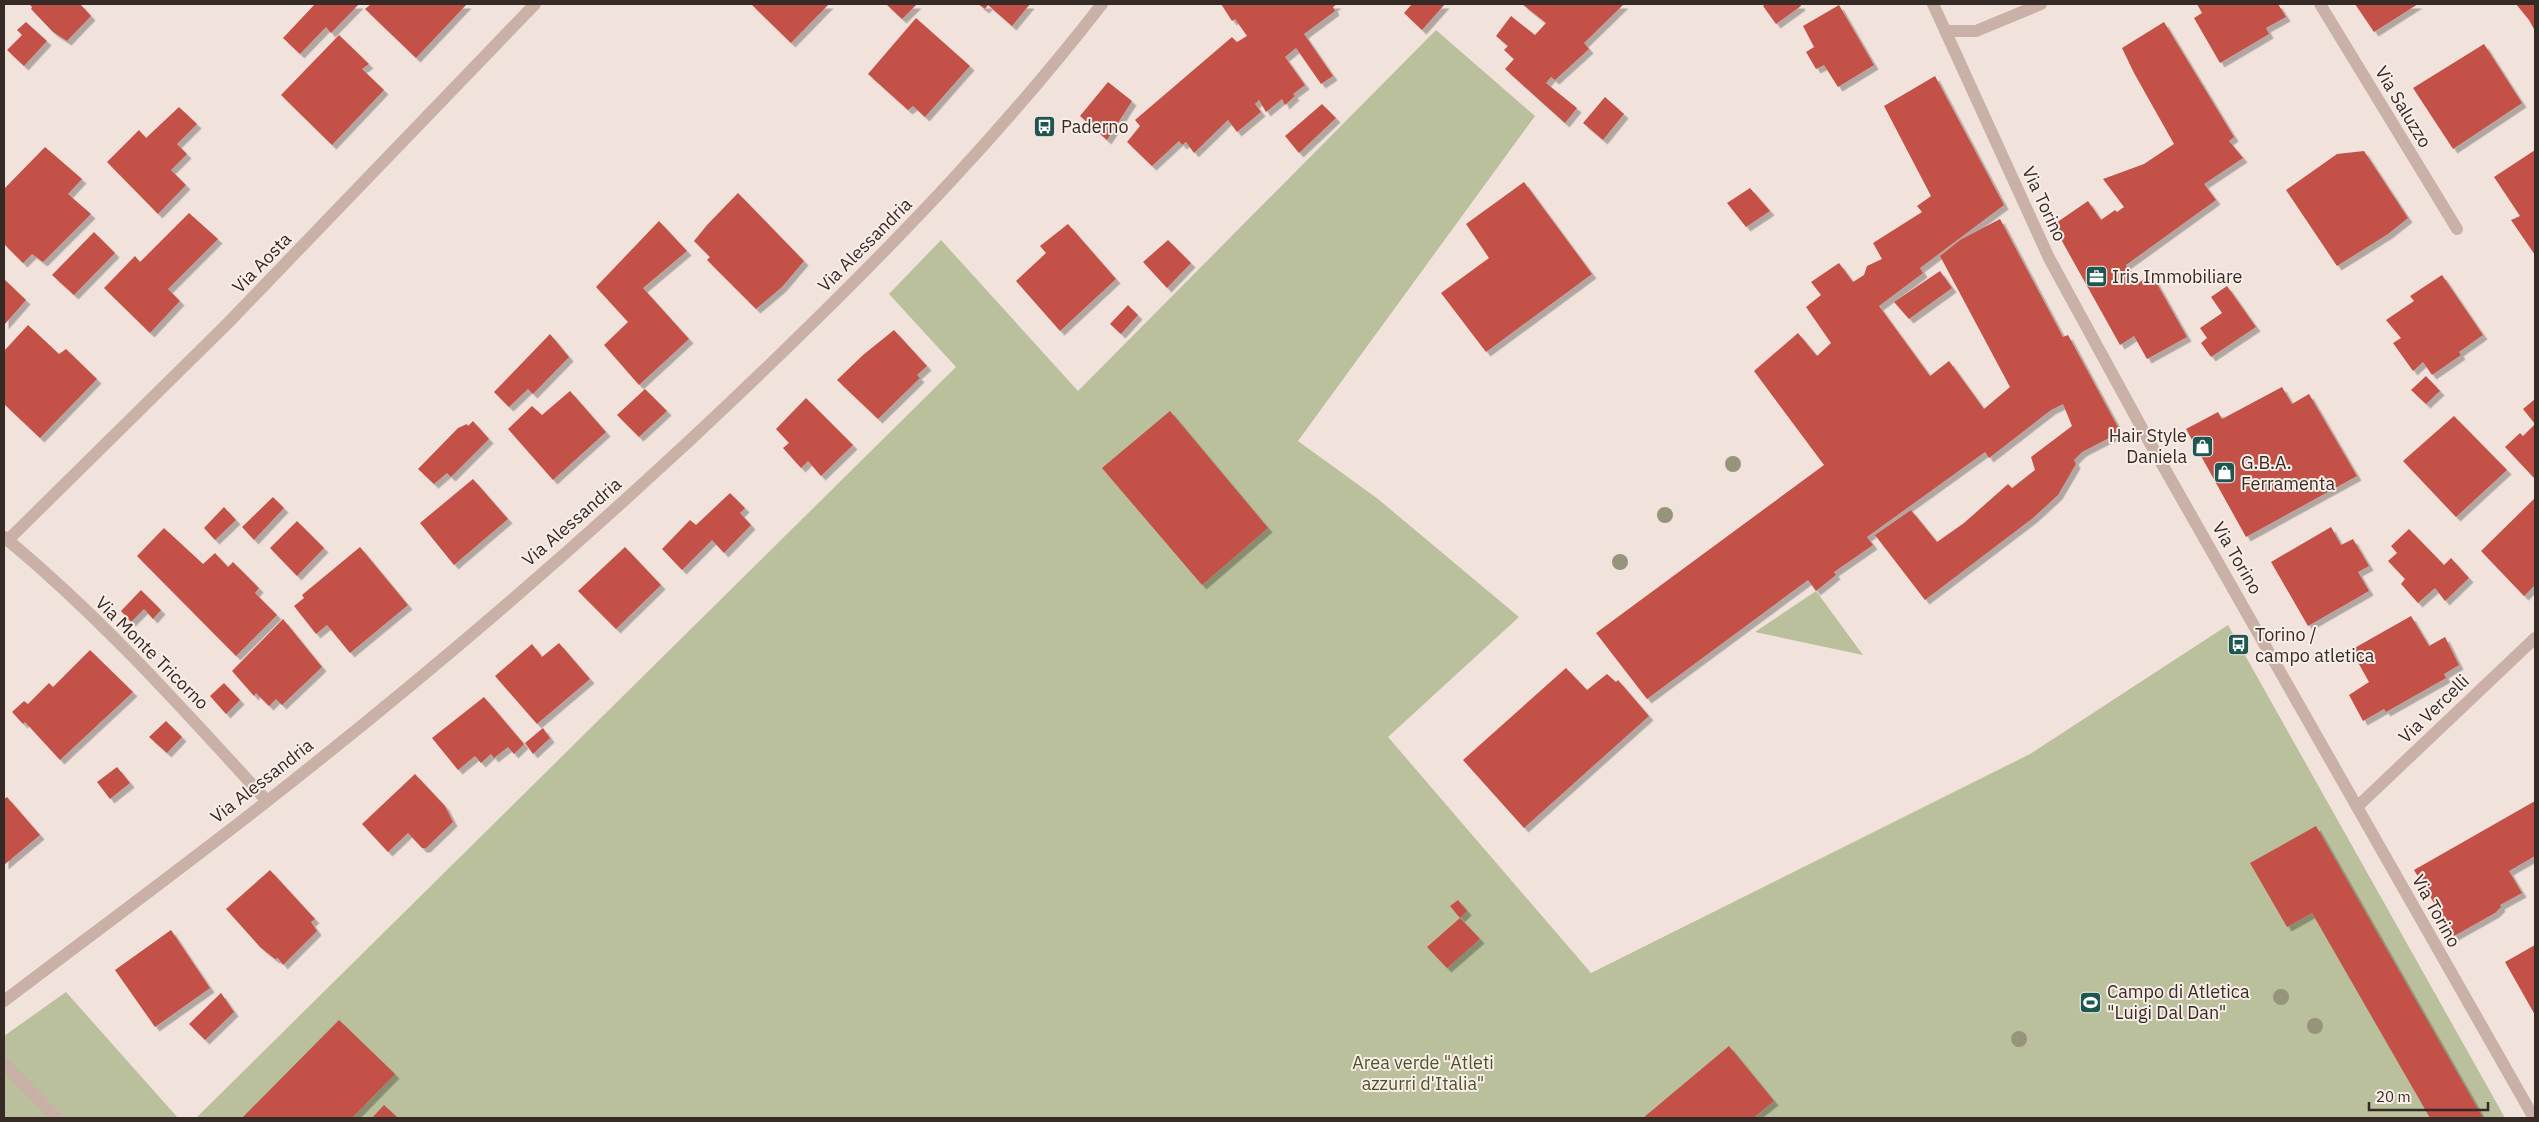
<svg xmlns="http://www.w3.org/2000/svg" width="2539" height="1122" viewBox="0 0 2539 1122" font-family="'IBM Plex Sans',sans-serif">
  <defs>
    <filter id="shadow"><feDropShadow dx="4.5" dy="4.5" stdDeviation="0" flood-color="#0004"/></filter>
  </defs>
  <rect width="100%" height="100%" fill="#f1e3db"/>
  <!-- green -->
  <path fill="#b9c09b" d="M1436,30L1535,116L1298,441L1378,499L1519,617L1388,737L1591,973L2030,754L2228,625L2505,1118H196L956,367L889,294L941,240L1078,391Z
    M1816,591L1863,655L1755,632Z
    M66,992L178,1118H4V1036Z"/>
  <!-- building -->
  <path fill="#c45146" filter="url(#shadow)" d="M29,4H82L81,5L91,16L67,41L53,32L31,9L32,7Z
    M315,4H359L331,33L326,27L300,54L283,38Z
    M371,4H467L416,58L365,9Z
    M751,4H829L791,43Z
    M886,4H917L902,19Z
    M978,4H1030L1012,26L988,5L985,9Z
    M1221,4H1337L1333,7L1335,11L1304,34L1333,76L1321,84L1296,48L1285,57L1305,85L1293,94L1295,96L1285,105L1282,99L1266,112L1259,100L1255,104L1261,112L1237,132L1228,120L1194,153L1186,142L1182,145L1179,141L1152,166L1127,142L1140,126L1135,120L1232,37L1237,42L1247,36L1235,19L1232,21Z
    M1412,4H1445L1422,30L1404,13Z
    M1522,4H1624L1584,43L1589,49L1555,80L1551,77L1546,83L1577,108L1565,123L1505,69L1514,59L1504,50L1508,46L1496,36L1511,16L1535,35L1546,23Z
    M1766,4H1800L1801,6L1776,24L1763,6Z
    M2197,4H2278L2286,17L2266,28L2269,34L2220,63L2194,18L2202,13Z
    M2355,4H2418L2374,32Z
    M2516,4H2535V31L2529,20Z
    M1839,5L1874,65L1838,87L1824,65L1816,69L1806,52L1814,47L1803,26Z
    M916,18L970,66L925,117L913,106L908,110L868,74Z
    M26,22L47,41L24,66L7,50L22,35L17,30Z
    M2164,22L2234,137L2229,141L2243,158L2204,184L2216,200L2126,265L2136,284L2152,275L2187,337L2147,359L2134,336L2120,345L2053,225L2088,201L2101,220L2115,210L2117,212L2124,207L2103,179L2144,164L2174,144L2134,73L2122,48Z
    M339,35L369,64L362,69L384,90L332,145L281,95Z
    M2484,44L2522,103L2453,149L2413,88Z
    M1935,76L2004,205L1920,268L1923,273L1879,306L1930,376L1949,361L1984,409L2010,387L1940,256L1960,240L2000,219L2063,337L2068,335L2119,429L2116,431L2117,434L2082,452L2074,460L2076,464L2058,495L2033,518L1925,600L1875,535L1911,510L1937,542L1964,523L2008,484L2012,488L2035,470L2031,457L2072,426L2063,404L2051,410L1989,458L1985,452L1867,537L1873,545L1834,572L1836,575L1816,591L1808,580L1647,699L1596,633L1824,465L1754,371L1798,333L1817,356L1831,343L1806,307L1821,295L1811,282L1839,263L1853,282L1864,275L1867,266L1882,259L1873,243L1922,212L1917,206L1931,196L1884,106Z
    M1108,82L1132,101L1107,140L1080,116Z
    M1605,97L1624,114L1603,140L1583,123Z
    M1322,104L1336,118L1299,153L1285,136Z
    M179,107L197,124L177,144L187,154L171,170L186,185L158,214L107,162L139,130L146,138Z
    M45,147L82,179L68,194L91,214L43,262L32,254L23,263L4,244V189Z
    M2535,150V255L2511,220L2520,216L2494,177Z
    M2364,151L2408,218L2388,234L2337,266L2286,190L2337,154Z
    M1524,182L1592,274L1486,352L1441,293L1489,258L1466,224Z
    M1750,188L1770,211L1746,227L1727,203Z
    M738,193L804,261L782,287L756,309L707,260L710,257L694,241L707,225Z
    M189,213L218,239L168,289L180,301L150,333L104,288L135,256L140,262Z
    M659,221L687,251L643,288L689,339L639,385L604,345L628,322L596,287Z
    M1068,224L1116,279L1060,331L1016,281L1046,253L1040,246Z
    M94,232L115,253L74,295L52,275Z
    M1168,240L1191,263L1167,288L1143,262Z
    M1940,271L1952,288L1909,319L1894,302Z
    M2442,275L2483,335L2459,352L2461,355L2432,375L2423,362L2413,371L2393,343L2401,338L2386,320L2414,301L2410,296Z
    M4,279L26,300L4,325Z
    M2227,286L2256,327L2211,357L2201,343L2207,338L2200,328L2222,313L2211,297Z
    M1128,305L1138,315L1121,334L1110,324Z
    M28,325L59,354L66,349L97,379L40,438L4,404V351Z
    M894,330L927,366L917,375L920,378L878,419L837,380L863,355Z
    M550,334L569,357L533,394L528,389L509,407L494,392Z
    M2426,376L2440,391L2426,404L2411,390Z
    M2282,387L2292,404L2309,394L2357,476L2246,537L2186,429L2218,412L2222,419Z
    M645,389L667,411L639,437L617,415Z
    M570,391L606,432L553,480L508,429L532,406L542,415Z
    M806,398L853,445L821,476L808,461L801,468L783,448L789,443L776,429Z
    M2535,399V424L2523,409Z
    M1170,411L1268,528L1202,585L1102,468Z
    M2454,416L2507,470L2456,517L2403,461Z
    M473,421L489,439L451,477L447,473L434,484L418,469L458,428L467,424L468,426Z
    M2535,424V479L2505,447L2520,433L2523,436Z
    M473,479L508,519L454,565L420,523Z
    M730,493L745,508L740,513L751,525L724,553L712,540L682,570L662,549L690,520L696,525Z
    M273,497L284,508L254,540L242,527Z
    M2535,498V585L2524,596L2481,551Z
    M224,507L236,520L215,540L204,528Z
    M297,521L324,548L297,576L270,548Z
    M2331,527L2341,545L2353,539L2369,566L2358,572L2369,591L2308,626L2271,562Z
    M164,528L203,564L215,553L228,567L233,562L259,588L255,593L277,615L236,656L137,556Z
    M2409,529L2444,565L2451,558L2469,578L2445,601L2435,588L2418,603L2401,584L2405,579L2388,561L2397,553L2391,546Z
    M360,547L408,605L350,653L327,625L316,634L294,606L304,598L302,595Z
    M625,547L661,585L616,629L578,591Z
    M141,590L161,610L153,619L144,609L131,622L121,611Z
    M2411,616L2429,646L2445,637L2459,665L2444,674L2446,678L2386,712L2384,709L2363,721L2349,695L2369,682L2351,650Z
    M283,619L322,667L282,705L276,699L269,706L256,693L254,696L232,671Z
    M559,643L590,679L537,724L495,676L532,644L542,657Z
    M90,650L133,692L60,760L25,722L23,724L12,712L24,701L28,704L49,683L53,687Z
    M1566,668L1587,690L1607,674L1616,682L1618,680L1649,716L1524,828L1463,760Z
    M224,683L240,700L226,714L210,696Z
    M484,697L524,744L514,754L508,747L494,758L491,754L481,763L475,756L458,770L432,738Z
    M166,721L182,737L167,753L149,737Z
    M543,728L550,738L533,754L525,743Z
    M117,767L130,783L110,799L97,782Z
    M415,774L445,806L453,822L426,848H422L408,833L388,852L362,824Z
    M7,797L40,835L4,865V799Z
    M2535,801V856L2509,871L2522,893L2500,905L2501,907L2495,913L2454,936L2414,870Z
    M2316,826L2483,1118H2430L2312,913L2287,927L2250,863Z
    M270,870L315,919L311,922L317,931L283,965L278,958L275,959L260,947L226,909Z
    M1458,900L1467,911L1460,918L1450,906Z
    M1460,918L1480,939L1447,968L1427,947Z
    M171,930L210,988L155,1027L115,970Z
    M2535,945V1015L2505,962Z
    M221,993L234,1012L205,1040L189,1024Z
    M339,1020L395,1074L352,1118H242Z
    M1729,1046L1774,1101L1753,1118H1643Z
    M384,1105L398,1118H372Z"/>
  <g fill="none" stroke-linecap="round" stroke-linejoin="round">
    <!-- lane -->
    <path stroke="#c9b1a7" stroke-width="12" d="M4,1064L57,1118"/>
    <!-- street -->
    <path stroke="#c9b1a7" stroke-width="12" d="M1933,4L2049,258L2150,443L2534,1118
      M2320,4L2457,229
      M1945,31H1976L2041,4
      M4,537C100,616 183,709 267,801
      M8,540L228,323L535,4
      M2358,806L2535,638
      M4,1001C91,935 179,870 266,802C450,658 627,504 795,340C904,234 1009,124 1102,4"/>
  </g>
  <!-- trees -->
  <g fill="#96947b">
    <circle cx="1733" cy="464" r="8"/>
    <circle cx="1665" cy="515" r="8"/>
    <circle cx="1620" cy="562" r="8"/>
    <circle cx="2281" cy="997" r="8"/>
    <circle cx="2315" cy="1026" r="8"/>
    <circle cx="2019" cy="1039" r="8"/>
  </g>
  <!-- icons -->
  <defs>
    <symbol id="bus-square" viewBox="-11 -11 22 22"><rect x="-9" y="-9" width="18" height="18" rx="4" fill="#1e5651" stroke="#f9eee7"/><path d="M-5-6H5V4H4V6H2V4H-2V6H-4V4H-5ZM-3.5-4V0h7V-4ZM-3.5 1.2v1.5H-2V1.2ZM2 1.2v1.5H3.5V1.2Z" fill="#fff"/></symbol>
    <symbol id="office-square" viewBox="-11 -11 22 22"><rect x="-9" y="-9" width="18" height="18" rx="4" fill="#1e5651" stroke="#f9eee7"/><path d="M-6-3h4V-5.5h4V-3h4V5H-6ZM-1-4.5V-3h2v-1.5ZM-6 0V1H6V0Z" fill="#fff"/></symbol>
    <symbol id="shop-square" viewBox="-11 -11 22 22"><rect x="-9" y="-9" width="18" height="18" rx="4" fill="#1e5651" stroke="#f9eee7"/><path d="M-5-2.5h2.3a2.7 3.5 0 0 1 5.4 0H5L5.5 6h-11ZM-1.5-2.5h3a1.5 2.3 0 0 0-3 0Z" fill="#fff"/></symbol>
    <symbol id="stadium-square" viewBox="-11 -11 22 22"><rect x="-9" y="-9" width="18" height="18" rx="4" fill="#1e5651" stroke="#f9eee7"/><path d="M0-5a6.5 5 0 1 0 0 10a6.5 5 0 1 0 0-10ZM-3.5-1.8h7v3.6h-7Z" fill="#fff"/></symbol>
  </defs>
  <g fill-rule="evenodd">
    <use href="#bus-square" x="1032" y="114" width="25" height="25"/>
    <use href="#office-square" x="2084" y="264" width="25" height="25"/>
    <use href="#shop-square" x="2190" y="434" width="25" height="25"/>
    <use href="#shop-square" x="2212" y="460" width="25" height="25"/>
    <use href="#bus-square" x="2226" y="632" width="25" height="25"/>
    <use href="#stadium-square" x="2078" y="990" width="25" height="25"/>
  </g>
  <g text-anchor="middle" stroke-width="4" stroke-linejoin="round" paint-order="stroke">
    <!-- street labels -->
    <g font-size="18" fill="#362a27" stroke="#f9eee7">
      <text transform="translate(2403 107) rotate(59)" y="6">Via Saluzzo</text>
      <text transform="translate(2044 204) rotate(65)" y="6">Via Torino</text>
      <text transform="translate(865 245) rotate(-45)" y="6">Via Alessandria</text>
      <text transform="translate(262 263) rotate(-46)" y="6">Via Aosta</text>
      <text transform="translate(572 522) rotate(-41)" y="6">Via Alessandria</text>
      <text transform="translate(2237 558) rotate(60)" y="6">Via Torino</text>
      <text transform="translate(152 653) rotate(45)" y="6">Via Monte Tricorno</text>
      <text transform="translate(2434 709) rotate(-44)" y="6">Via Vercelli</text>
      <text transform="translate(262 781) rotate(-38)" y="6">Via Alessandria</text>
      <text transform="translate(2436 911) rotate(61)" y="6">Via Torino</text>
    </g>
    <!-- poi labels -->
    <g font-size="18" fill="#362a27" stroke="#f9eee7" text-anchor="start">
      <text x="1061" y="133">Paderno</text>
      <text x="2112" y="283">Iris Immobiliare</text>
      <text x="2187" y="442" text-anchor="end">Hair Style<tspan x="2187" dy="21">Daniela</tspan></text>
      <text x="2241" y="469">G.B.A.<tspan x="2241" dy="21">Ferramenta</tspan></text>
      <text x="2255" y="641">Torino /<tspan x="2255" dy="21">campo atletica</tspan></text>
      <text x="2107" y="998">Campo di Atletica<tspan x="2107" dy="21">"Luigi Dal Dan"</tspan></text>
    </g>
    <!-- park labels -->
    <g font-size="18" fill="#4b532c" stroke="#f9eee7">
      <text x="1423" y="1069">Area verde "Atleti<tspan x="1423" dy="21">azzurri d'Italia"</tspan></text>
    </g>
  </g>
  <!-- border -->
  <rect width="2539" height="1122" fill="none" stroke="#362a27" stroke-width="10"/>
  <!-- scale -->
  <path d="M2369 1102v8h119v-8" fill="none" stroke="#362a27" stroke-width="2.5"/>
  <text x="2376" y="1102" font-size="15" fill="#362a27" stroke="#f9eee7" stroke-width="4" paint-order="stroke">20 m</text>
</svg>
